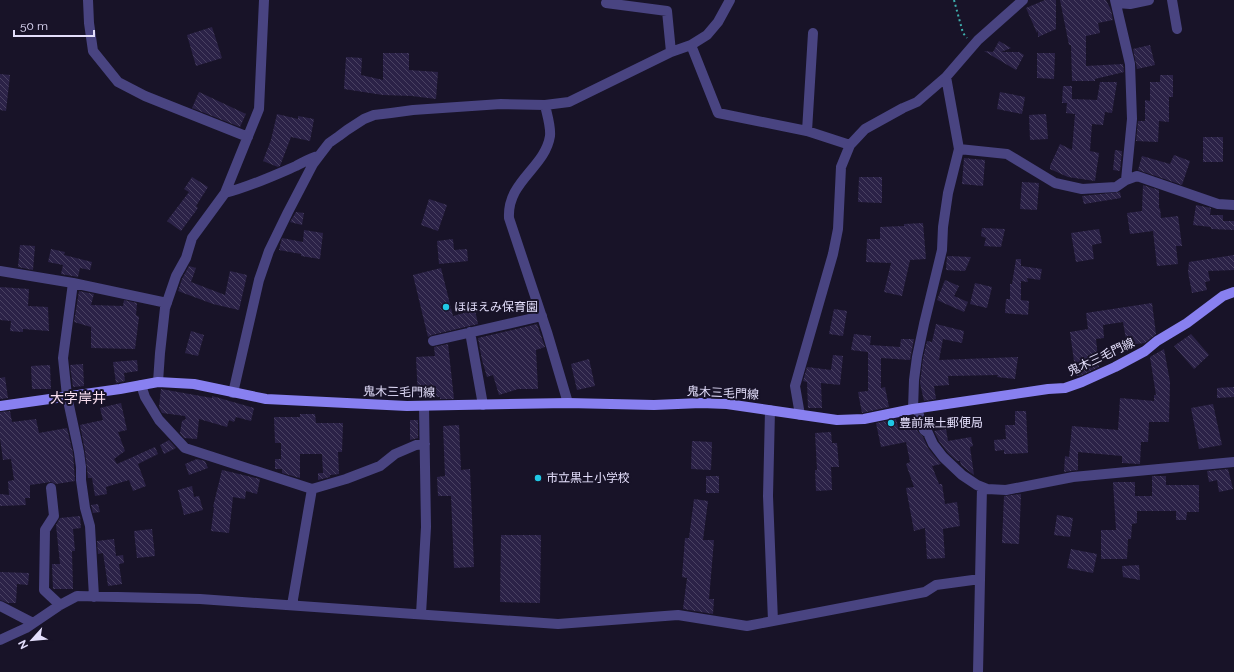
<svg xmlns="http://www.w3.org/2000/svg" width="1234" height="672" viewBox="0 0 1234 672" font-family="Raleway,'Noto Sans JP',sans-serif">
  <defs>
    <pattern id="building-back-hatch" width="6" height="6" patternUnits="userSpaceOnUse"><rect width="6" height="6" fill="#2b2247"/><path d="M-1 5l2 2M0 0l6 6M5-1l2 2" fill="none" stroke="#4a4262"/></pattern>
  </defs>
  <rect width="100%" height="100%" fill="#181328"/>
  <!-- building -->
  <path fill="url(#building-back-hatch)" d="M1045,0H1056V29L1038,37V30L1037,33L1026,8Z
    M1060,0H1106L1111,10L1113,20L1098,23L1100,33L1086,36V66L1123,64L1124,72L1095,79V81H1072L1071,45H1069Z
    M212,27L222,58L196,66L187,35Z
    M999,41L1011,48L1001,52H1019L1024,55L1016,70L984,51L993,52Z
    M1150,45L1155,65L1137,69L1133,49Z
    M383,53H409V70L438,72L436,99L412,96L383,95L344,89L346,57L362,58L361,75L383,80Z
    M1037,53H1055L1054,79L1037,78Z
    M0,74L10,75L6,111L0,110Z
    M1160,75H1173V97H1169V122L1159,121L1158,142L1136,141L1138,121H1145V100L1150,101V82H1160Z
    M1100,82H1117L1112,113L1105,112L1103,125L1092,124L1090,151L1099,153L1095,181L1068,177L1050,169V166L1060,144L1072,150L1075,114L1066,113L1067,103H1062L1063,86H1072V99L1097,100Z
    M199,92L246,114L240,127L192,108Z
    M1000,92L1025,97L1022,114L997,109Z
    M277,114L298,119V116L314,119L310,141L291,137L280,166L278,167L263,161L271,140Z
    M1046,114L1048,139L1030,140L1029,115Z
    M1203,137H1223V162H1203Z
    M1115,150L1122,151L1120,171L1113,170Z
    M1174,155L1190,161L1182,185L1138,170L1142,156L1170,164Z
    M964,158L985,160L983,186L962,184Z
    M192,177L208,187L196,206L198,208L181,231L167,221L189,192L184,189Z
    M859,177H882V203L858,202Z
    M1022,182L1039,183L1037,210L1020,209Z
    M1143,185L1159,190V209L1160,208L1161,218L1178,216L1182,246H1176L1178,264L1157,266L1153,231L1130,234L1127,213L1142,211Z
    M1120,192L1121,198L1084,204L1082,196Z
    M429,199L447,205L438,231L421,225Z
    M1196,205L1211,208L1210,215H1223V221H1234V230L1211,229V227L1193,225Z
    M296,212L304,213L302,225L290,222Z
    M923,223L926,259L910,260L902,296L884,292L891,263L866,262L867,239H880V227L904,226V224Z
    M982,228L1005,229L1001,247L984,246L986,238L981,236Z
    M1099,229L1102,243L1092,245L1094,259L1076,262L1071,233Z
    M304,230L323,233L320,259L301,256V254L279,250L282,238L303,242Z
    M453,239L454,250L467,249L468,261L439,264L437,241Z
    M20,245L35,246L33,270L18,267Z
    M51,249L65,252L64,255L92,262L90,270L80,268L78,277L61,274L63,265L48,262Z
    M1234,255V270L1208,271L1210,281L1205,282L1207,290L1192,293L1188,272L1189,262Z
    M947,256L971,257L965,271L946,270Z
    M1016,259H1021V266L1042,269L1040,280L1027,278L1028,282L1021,281V300L1029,301L1028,315L1005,313L1006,299H1010V284H1012Z
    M189,266L196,268L191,282L225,295L230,271L247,275L239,310L213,304L178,291L182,279Z
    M441,268L453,316L475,310L478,324L432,335L428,337L413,275Z
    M945,280L959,286L954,296L968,302L964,312L937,300Z
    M975,283L992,287L987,308L970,304Z
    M0,287L29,289L28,306L48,307L49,331L23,329V332L10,331L11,321L0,320Z
    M79,291L94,294L91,305L123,306L124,300L137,303L136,315L139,317L135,349L91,348V327L74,322Z
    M1152,303L1156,334L1145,343L1127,345L1123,322L1103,325L1104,338L1096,339L1099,367L1080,376H1076L1070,332L1088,329L1086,313Z
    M834,309L847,311L843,336L829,334Z
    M537,324L545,347L536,350L538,389H518L499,395L493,375L487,377L482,360L478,338Z
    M936,324L964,331L962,343L943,339L939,360L1018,357L1015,379L997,377L998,375L948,376L949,385L934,386L936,399L924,401L920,383L923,358L927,341L932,342Z
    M191,331L204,335L198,356L185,353Z
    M854,334L871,336L870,345L900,347L901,339H914L910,360L881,358V388L885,387L889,407L862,413L858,392L868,391V352L851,350Z
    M1191,334L1209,355L1194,369L1174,346Z
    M448,344L454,399H440V397L418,398L416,357L435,356L434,347Z
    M1164,349L1170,382L1169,422H1149L1148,442H1141L1140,464L1122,463V456L1078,452V470L1064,472L1065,456L1069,457L1072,426L1118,430L1120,398L1154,401V395H1156L1150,357Z
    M833,355L843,356L840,385L821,383L822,408H808L807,382L803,381L807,367L831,370Z
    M589,359L595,386L577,390L571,364Z
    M137,360L138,371L124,373L125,381L116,383L113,362Z
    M83,364L84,386L73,387L70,365Z
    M50,365L51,389H32L31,366Z
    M5,377L8,398L0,399V378Z
    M1234,387V397L1217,398V388Z
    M161,389L212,398V396L254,408L251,421L236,417L234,422L229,420L227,427L199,419L197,439L184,438L180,433L182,421L186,419L185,416L162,413L159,407Z
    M121,403L127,430L118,432L125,451L114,459L117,464L155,447L158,454L138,464L146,486L133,491L129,480L106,487L107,494L95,496L92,478H88L85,451L80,425L103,420L100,408Z
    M1213,404L1222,445L1199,449L1191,408Z
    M10,411L12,422L36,419L39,433L67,428L73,453L75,481L56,484L51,482L30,485V498H25L26,505L0,506V494L9,495L8,481L14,480L11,459L3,460L0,438V412Z
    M1015,411H1026L1028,453L1004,454V450L995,451L994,440L1006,439L1005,425H1015Z
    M300,414H315L316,423H343L342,452H338L339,474L330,475V477L318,480V473H323L322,454H300V478L282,473V469H275V459H281V443H275L274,417H300Z
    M896,419L898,427L914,422L918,432L923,437L928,448L941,464L932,466L939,484H942L945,504L957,502L960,526L943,529L945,558L927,559L925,528L914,531L906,488L914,487L906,464L910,462L906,442L881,447L876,423Z
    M410,420H418V438L410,440Z
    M459,425L461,470L470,469L474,567L454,568L451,496H438L437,477L445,476L443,426Z
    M946,429L948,441L971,437L973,446L970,447L974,475L961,465L960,461H957L948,453L939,441L934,431Z
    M831,432L832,443H837L839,467H831L832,490L816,491L815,470H817L815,433Z
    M169,440L176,448L164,454L160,445Z
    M692,441L712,442L711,470L691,469Z
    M197,459L205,461L208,468L189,475L185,464Z
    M1228,469L1233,489L1219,492L1217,480L1209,482L1207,471Z
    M222,470L260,479L257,494L246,491L245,499L233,497L229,533L211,531L214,507H213Z
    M706,476H719V493H706Z
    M1152,476H1166V485H1199V512H1187L1186,520H1176V511H1137V523L1132,524L1131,539H1128L1127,559H1101V530H1116L1113,482H1135V496H1152Z
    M192,486L194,497L199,496L203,510L184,515L178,490Z
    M1021,494L1019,544L1002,543L1004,496Z
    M694,499L708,501L703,540H714L709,599H714L713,614L683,609L687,578L682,577L685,538H689Z
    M98,504L100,512L93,513L91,505Z
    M1057,515L1073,518L1070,537L1054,535Z
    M80,516L81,528L73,529L75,551H72L73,589H53L52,564H60L56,525L60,518Z
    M152,529L155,556L137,558L134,531Z
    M501,535H541L540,603L500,602Z
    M114,539L116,556L123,555L124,563L119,564L122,584L108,586L103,553L98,554L97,541Z
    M1071,549L1097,554L1093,573L1067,568Z
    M1139,565L1140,580L1123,577L1122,566Z
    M0,572L29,573L28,585L17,584L16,603H8L0,600Z"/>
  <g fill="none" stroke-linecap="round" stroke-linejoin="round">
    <!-- path -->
    <path stroke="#3faead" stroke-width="2" stroke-dasharray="2 3" stroke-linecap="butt" d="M954,0L963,33L967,38"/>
    <!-- street -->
    <path stroke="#494481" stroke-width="10" d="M88,0L89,23L93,51L118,82L145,96L248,137
      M1115,0L1130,64L1132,119L1126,180
      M1172,0L1177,29
      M606,3L667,11L671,52
      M1117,3L1130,4L1149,0
      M691,45L718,113L807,131L850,145
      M545,105C547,115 551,126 550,136C545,168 507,181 509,218L547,332L568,403
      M807,131L813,33
      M959,149L1007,154L1055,183L1082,189L1116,187L1126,180L1137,176L1218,204L1234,205
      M225,193C249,187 273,176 296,166C304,162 310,158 319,156
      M0,271L73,283
      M470,332L483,405
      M433,341L542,316
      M158,382L160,353L165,308L176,276L186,258L192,238L225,193L259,109L264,0
      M141,385L145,397L159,420L185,448L312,489L292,605
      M233,393L259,280L269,251L288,212L313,164L319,156L329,143L339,136L347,130L364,119L374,115L391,113L413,110L501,104L545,105L569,102L671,52L691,45L707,35L718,22L730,0
      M913,409L914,380L917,357L924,324L942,250L943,227L948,193L959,149L946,77
      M917,409L924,430L928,433L933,444L943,457L962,475L977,485L987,489L1006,490L1073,477L1234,462
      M770,410L768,496L773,621
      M800,415L795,386L833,254L838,229L841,167L850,145L865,129L903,108L917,102L946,77L978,40L1023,0
      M51,488L54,516L45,530L44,590L60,605
      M312,489L346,479L380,466L395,454L416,445L425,444
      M94,597L90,526L85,508L81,480V467L79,452L67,396L63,358L73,283L167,303
      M0,606L33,623
      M421,614L426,527L424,406
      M0,640L26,628L60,605L77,596L200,599L558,624L678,615L747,626L925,592L936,585L980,579
      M978,672L982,487"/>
    <!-- secondary -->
    <path stroke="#8880f0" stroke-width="10" d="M0,406L120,389L158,382L194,384L266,399L407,406L568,403L654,405L701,403L727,404L837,420L864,419L913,409L1048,389L1065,388L1082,382L1115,367L1145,351L1157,341L1187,323L1223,296L1234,292"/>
  </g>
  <!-- markers -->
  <g fill="#20c8e5" stroke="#181328" stroke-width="1.5">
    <circle cx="446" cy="307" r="4"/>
    <circle cx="891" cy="423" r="4"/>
    <circle cx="538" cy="478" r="4"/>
  </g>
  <g text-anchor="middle" stroke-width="4" stroke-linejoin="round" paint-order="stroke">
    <!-- poi labels -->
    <g font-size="12" fill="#e3defb" stroke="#181328" text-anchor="start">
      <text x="454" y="311">ほほえみ保育園</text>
      <text x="899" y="427">豊前黒土郵便局</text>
      <text x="546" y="482">市立黒土小学校</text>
    </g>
    <!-- street labels -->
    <g font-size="12" fill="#e3defb" stroke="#181328">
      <text transform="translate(1101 357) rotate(-25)" y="4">鬼木三毛門線</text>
      <text transform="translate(399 392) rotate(1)" y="4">鬼木三毛門線</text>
      <text transform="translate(723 393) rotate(3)" y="4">鬼木三毛門線</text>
    </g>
    <!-- quarter labels -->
    <g font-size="14" fill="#fbe0f0" stroke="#181328">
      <text x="78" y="403">大字岸井</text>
    </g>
  </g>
  <!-- north arrow -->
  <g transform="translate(32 640) rotate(243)" stroke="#181328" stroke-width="3" paint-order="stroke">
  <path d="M0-3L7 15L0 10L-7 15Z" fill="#e3defb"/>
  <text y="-6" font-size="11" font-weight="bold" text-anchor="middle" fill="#e3defb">N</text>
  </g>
  <!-- scale -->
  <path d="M14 30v6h80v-6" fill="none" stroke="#e3defb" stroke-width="2"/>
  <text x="20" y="30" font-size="12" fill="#e3defb" stroke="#181328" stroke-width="3" paint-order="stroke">50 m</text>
</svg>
